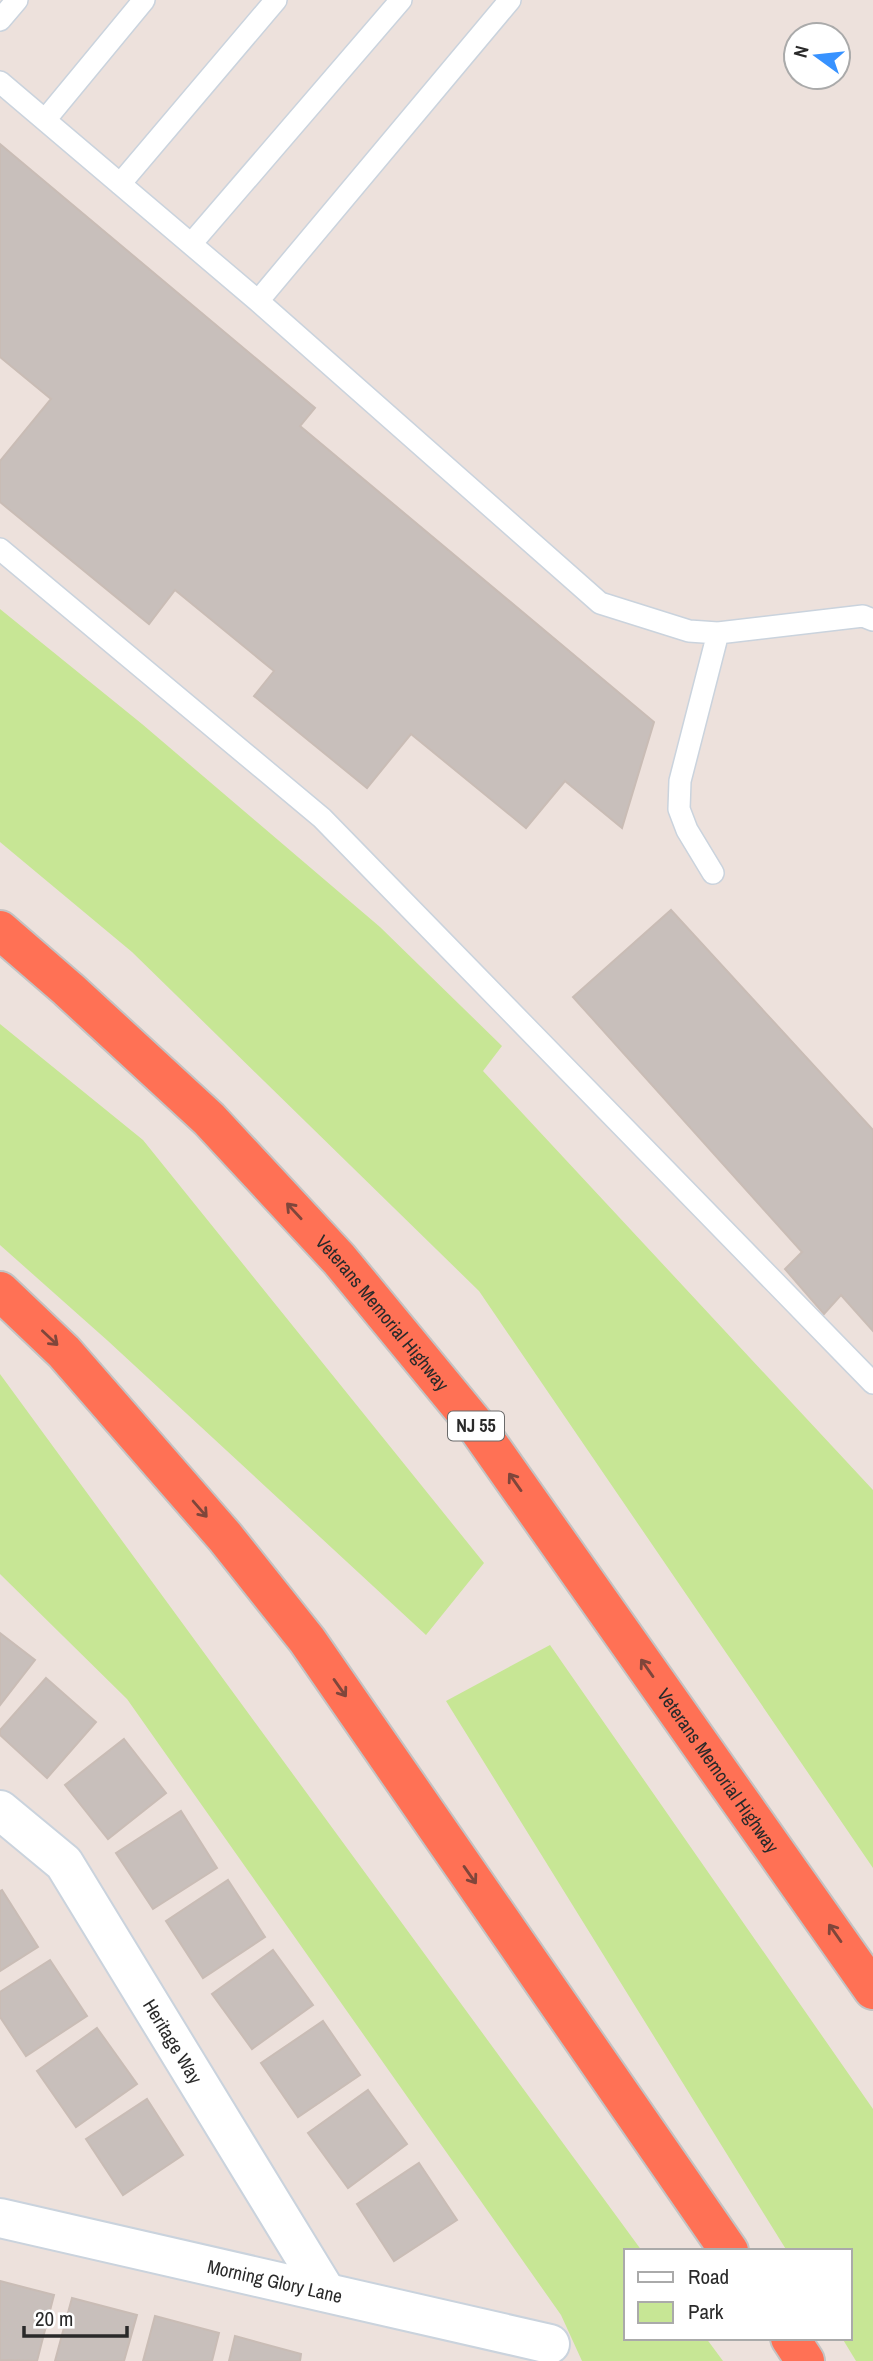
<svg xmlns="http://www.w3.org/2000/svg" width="873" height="2361" viewBox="0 0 873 2361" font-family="'Archivo Narrow',sans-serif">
  <rect width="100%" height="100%" fill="#ede1dc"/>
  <!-- green -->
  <path fill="#c7e695" d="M0,609L142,724L380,927L502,1046L483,1071L873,1490V1868L479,1291L132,952L0,842Z
    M0,1024L143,1140L484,1563L426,1635L108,1341L0,1245Z
    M0,1374L642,2251H626V2338H706L723,2361H582L561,2315L127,1699L0,1574Z
    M550,1645L873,2109V2361H856L842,2338H850V2251H787L446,1701Z"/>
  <!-- building -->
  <path fill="#c8bfbb" stroke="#c9bcb5" stroke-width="2" d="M0,144L315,408L300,426L654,722L622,828L565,781L526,828L411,734L367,788L254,696L274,671L175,590L149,624L0,502V461L51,399L0,357Z
    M671,910L873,1130V1331L841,1295L824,1314L785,1269L802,1252L573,997Z
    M0,1633L35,1660L0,1705Z
    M46,1678L96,1722L47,1778L0,1735V1730Z
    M124,1739L166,1793L108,1839L65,1785Z
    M181,1811L217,1868L153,1909L116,1853Z
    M228,1880L265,1937L203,1978L166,1921Z
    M2,1890L38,1947L0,1971V1891Z
    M273,1950L313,2005L252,2049L212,1994Z
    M50,1960L87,2016L26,2056L0,2017V1992Z
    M323,2021L360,2075L298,2117L261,2063Z
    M97,2028L137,2084L76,2127L37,2071Z
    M368,2090L407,2144L348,2188L308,2133Z
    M147,2099L183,2155L123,2195L86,2139Z
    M419,2163L457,2220L394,2261L357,2204Z
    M0,2281L54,2295L37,2361L0,2360Z
    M72,2298L137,2315L124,2361H55Z
    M155,2316L219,2333L212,2361H143Z
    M235,2336L301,2354L300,2361H229Z"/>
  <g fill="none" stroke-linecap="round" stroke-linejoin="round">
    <defs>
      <path id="service" d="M0,20L17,0
        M0,82L258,301L600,603L689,631L718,633L863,616L873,620
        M45,120L144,0
        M120,184L276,0
        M191,244L401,0
        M258,301L510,0
        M0,549L322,818L873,1383
        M713,873L687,830L679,809L680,781L718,633"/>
      <g id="minor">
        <path id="s1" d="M0,1810L64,1863L326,2292"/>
        <path id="s2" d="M0,2218L550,2344"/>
      </g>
      <g id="motorway">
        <path id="s3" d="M0,930L68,989L209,1119L339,1259L474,1423L873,1990"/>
        <path d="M0,1291L64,1352L225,1537L307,1640L729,2251"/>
        <path d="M790,2338L805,2361"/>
      </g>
    </defs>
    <!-- service casing -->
    <use href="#service" stroke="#cad3dd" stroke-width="24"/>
    <!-- minor casing -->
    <use href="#minor" stroke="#cad3dd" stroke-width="42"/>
    <!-- motorway casing -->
    <use href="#motorway" stroke="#c3c3c3" stroke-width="42"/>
    <!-- service -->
    <use href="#service" stroke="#fff" stroke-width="21"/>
    <!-- minor -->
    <use href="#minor" stroke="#fff" stroke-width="38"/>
    <!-- motorway -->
    <use href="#motorway" stroke="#ff7155" stroke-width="38"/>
  </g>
  <!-- one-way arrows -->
  <defs><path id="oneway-shaft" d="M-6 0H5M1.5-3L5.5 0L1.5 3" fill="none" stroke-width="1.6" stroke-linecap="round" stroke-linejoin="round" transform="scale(1.75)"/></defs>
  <g stroke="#7f463b">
    <use href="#oneway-shaft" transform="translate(294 1211) rotate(-133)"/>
    <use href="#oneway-shaft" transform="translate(50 1338) rotate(43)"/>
    <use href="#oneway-shaft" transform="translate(515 1482) rotate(-125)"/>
    <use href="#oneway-shaft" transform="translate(200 1509) rotate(49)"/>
    <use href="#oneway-shaft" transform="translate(647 1668) rotate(-125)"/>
    <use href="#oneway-shaft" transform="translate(340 1688) rotate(55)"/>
    <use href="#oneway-shaft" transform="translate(470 1875) rotate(55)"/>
    <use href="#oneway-shaft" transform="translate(835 1933) rotate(-125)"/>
  </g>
  <g text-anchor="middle" stroke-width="6" stroke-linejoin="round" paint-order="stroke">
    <!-- shield labels -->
    <rect fill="#fff" stroke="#6a6a6a" stroke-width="2" x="448" y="1411.5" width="56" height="29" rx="5"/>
    <g font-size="18" font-weight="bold" fill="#2a2a2a">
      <text x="476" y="1432">NJ 55</text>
    </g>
    <!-- street labels -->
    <g font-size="19" fill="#2a2a2a" stroke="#fff">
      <text dy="7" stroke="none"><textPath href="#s3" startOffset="542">Veterans Memorial Highway</textPath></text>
      <text dy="7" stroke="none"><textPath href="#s3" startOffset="1110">Veterans Memorial Highway</textPath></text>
      <text dy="7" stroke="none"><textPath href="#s1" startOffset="292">Heritage Way</textPath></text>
      <text dy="7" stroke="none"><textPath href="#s2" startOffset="282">Morning Glory Lane</textPath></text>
    </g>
  </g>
  <!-- legend -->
  <rect x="624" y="2249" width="228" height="91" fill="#ffffff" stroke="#aaaaaa" stroke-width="2"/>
  <rect x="638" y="2272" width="35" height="10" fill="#ffffff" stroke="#aaaaaa" stroke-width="2"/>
  <text x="688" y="2284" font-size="21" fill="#2a2a2a">Road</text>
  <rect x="638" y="2302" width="35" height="21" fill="#c7e695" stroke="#aaaaaa" stroke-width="2"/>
  <text x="688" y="2319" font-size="21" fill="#2a2a2a">Park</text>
  <!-- north arrow -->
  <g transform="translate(817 56) rotate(285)"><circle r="33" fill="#ffffff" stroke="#aaaaaa" stroke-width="2"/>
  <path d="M0-5L12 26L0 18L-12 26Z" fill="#3792ff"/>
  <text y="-10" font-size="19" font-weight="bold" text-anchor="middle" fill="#2a2a2a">N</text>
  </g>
  <!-- scale -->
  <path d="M24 2326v10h103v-10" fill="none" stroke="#2a2a2a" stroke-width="3.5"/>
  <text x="35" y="2326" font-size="21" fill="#2a2a2a" stroke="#ffffff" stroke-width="5" paint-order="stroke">20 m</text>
</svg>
